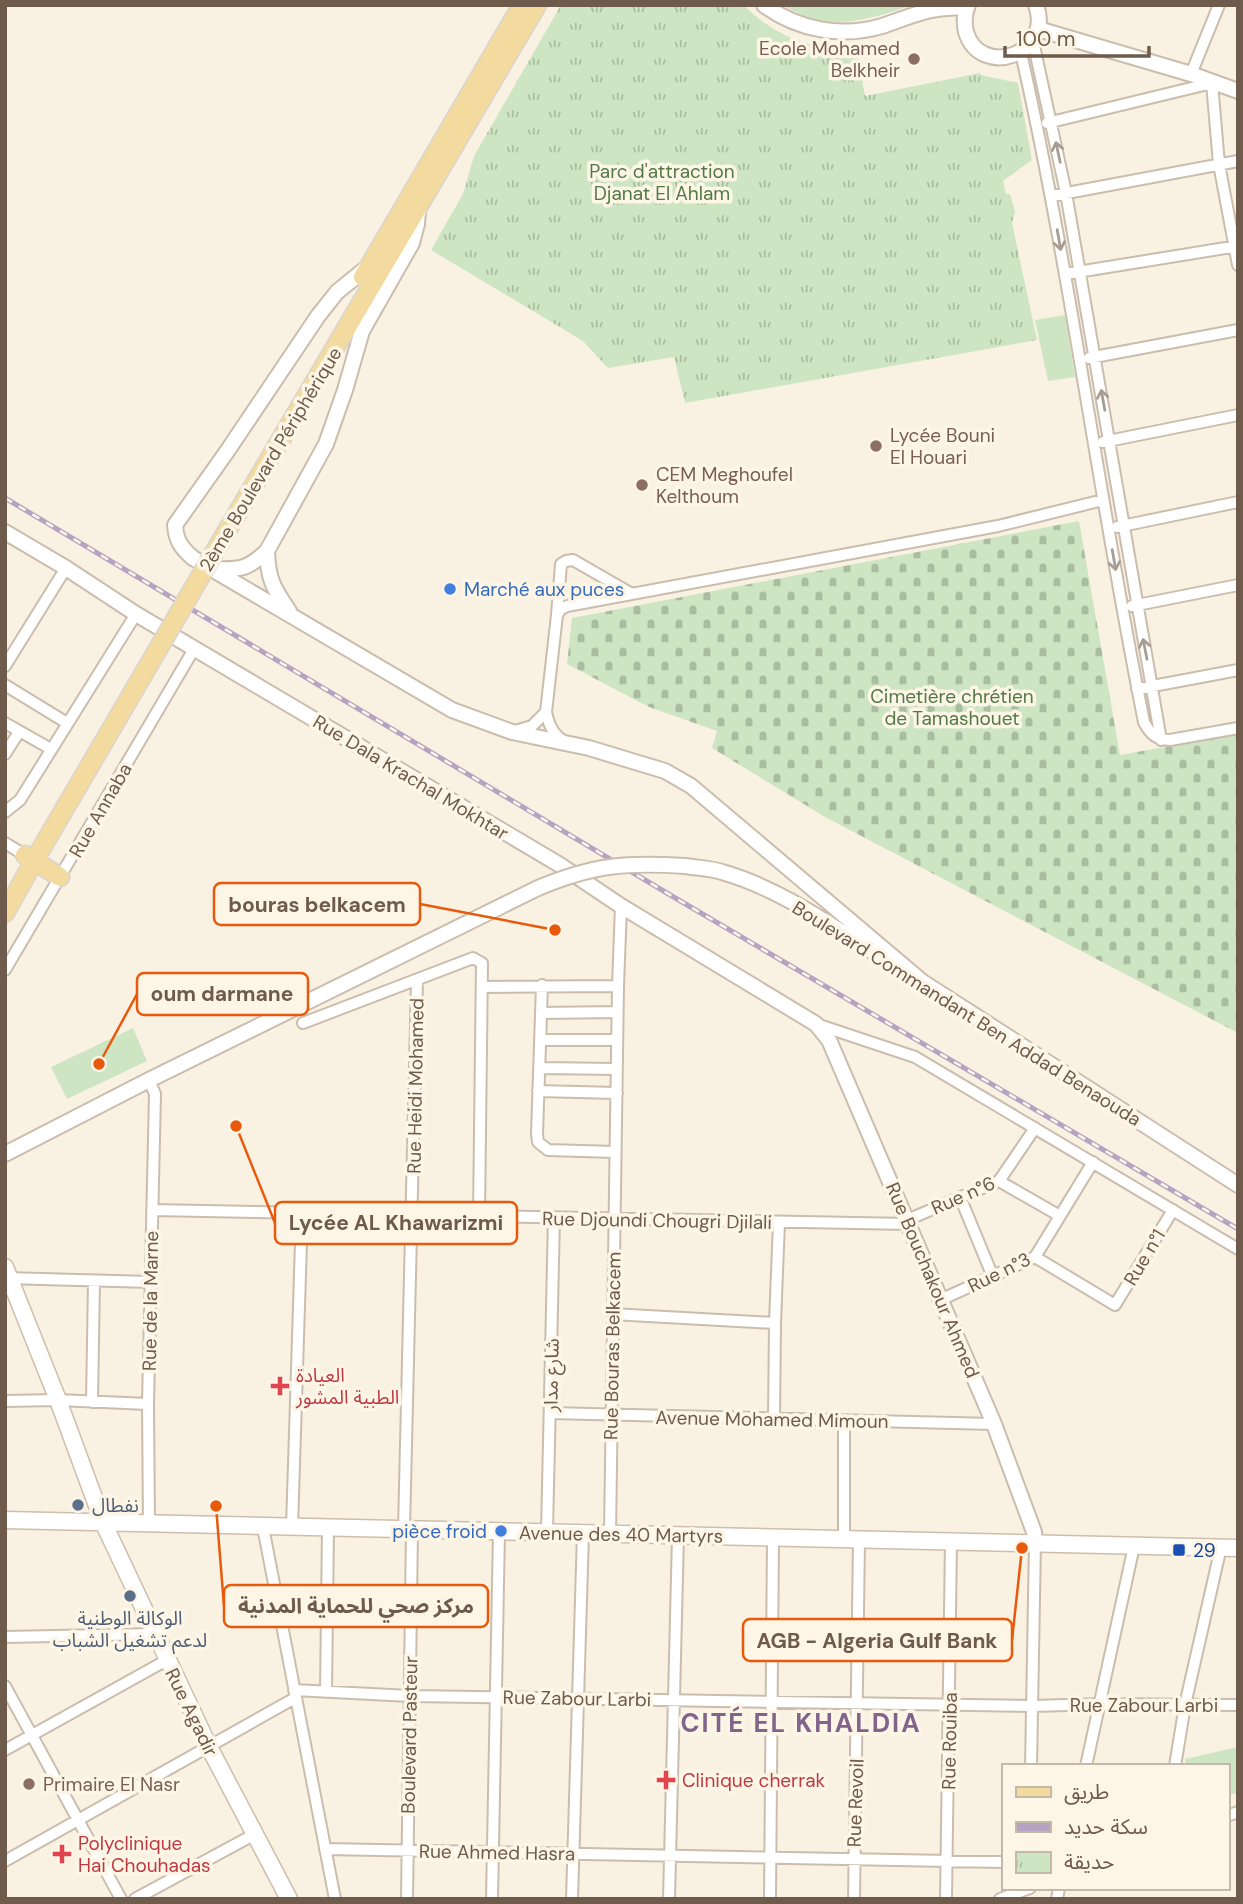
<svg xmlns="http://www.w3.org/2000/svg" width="1243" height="1904" viewBox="0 0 1243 1904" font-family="'DM Sans','Noto Sans Arabic',sans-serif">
  <defs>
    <pattern id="cemetery-stones" width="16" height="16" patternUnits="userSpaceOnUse" patternTransform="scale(1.75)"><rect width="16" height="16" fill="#cde5c2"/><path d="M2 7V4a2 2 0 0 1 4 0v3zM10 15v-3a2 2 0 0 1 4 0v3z" fill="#abbda0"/></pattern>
    <pattern id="park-tufts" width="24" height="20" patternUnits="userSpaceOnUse" patternTransform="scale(1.75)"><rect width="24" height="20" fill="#cde5c2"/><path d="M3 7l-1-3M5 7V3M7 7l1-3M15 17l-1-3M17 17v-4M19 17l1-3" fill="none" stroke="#abbda0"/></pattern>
  </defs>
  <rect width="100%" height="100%" fill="#f9f2e2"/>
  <!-- grass -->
  <path fill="#cde5c2" d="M783,5H912C866,21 827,33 783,5Z
    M1065,315L1075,377L1048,381L1035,320Z
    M133,1028L147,1061L67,1099L51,1067Z
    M1238,1747V1793L1227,1795V1766H1186L1185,1759Z"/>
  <!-- cemetery -->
  <path fill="url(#cemetery-stones)" d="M1079,521L1120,755L1238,734V1033L825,817L712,748L717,731L649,707L567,664L572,618Z"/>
  <!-- park -->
  <path fill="url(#park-tufts)" d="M561,5H744C772,35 815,53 856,47L865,96L980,73L981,75L1018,83L1032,160L1003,181L1006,194H1010L1015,212L1012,223L1037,340L685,403L674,357L608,368L583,341L431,250L463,194L474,156Z"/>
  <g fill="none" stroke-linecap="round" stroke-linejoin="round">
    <defs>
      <path id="minor" d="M1033,41L1066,193L1161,740
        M1021,53C1071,274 1099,500 1144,722C1150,734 1157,740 1170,740L1238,728
        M1191,74L1219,5
        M1047,123L1212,83L1219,164L1238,265
        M1051,196L1238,161
        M1065,274L1238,246
        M1089,358L1238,330
        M1103,442L1238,415
        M1117,527L1238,502
        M1132,606L1238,585
        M557,615L561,564L566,561L573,560L632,594
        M5,666L66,568
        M5,685L67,723
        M1137,689L1238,670
        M546,712L557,615L561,609L567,606L998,526L1103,500
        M5,723L51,749
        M515,731L532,726L546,712C549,726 553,734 565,742
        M5,754L19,732
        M5,812L20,800L136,614
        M5,843L25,855
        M5,970L194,649
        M542,985L537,1134L538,1142L548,1150L615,1152
        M482,987L618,986
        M541,1013L617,1012
        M303,1023L473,958L482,963L479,1216
        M816,1024L915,1057L1238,1249
        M540,1040H617
        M539,1068L617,1069
        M538,1091L617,1093
        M999,1181L1060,1216
        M960,1197L993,1277
        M152,1210L909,1224
        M907,1220L999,1181L1035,1128
        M1035,1257L1115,1305L1173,1210
        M5,1278L151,1282
        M940,1300L1035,1257L1093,1162
        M612,1314L775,1323
        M5,1401L58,1400L148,1404
        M92,1402L94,1281
        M550,1413L994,1424
        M774,1419L775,1323L779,1222
        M149,1524L148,1404L155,1094L149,1080
        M263,1527L335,1899
        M292,1527L302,1211
        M404,1529L417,980
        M547,1532L554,1218
        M610,1534L618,986L621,906
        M844,1539V1421
        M5,1637L154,1634
        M5,1686L121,1899
        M294,1690L410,1696L1033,1706L1099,1704L1238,1705
        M326,1692L328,1528
        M5,1750L167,1660
        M1031,1766L1035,1542
        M1086,1766L1134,1546
        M1175,1766L1185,1705L1221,1547
        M1227,1816L1238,1812
        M325,1849L1003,1862
        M5,1861L295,1698
        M135,1899L255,1834
        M407,1899L412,1529
        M492,1899L499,1532
        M572,1899L583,1533
        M669,1899L678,1536
        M770,1899L773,1538
        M854,1899L859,1540
        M946,1899L951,1541
        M1000,1899L1030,1888
        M1057,1899L1059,1888"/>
      <path id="tertiary" d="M764,5C798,30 842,38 882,26C912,16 933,5 966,8
        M968,5C964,14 964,23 966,32C980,79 1054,55 1036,5
        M1038,29L1191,74L1238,91
        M369,266L337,292L318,316L228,450L175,525C176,540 181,548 193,558L452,710L512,732L589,748L665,771L691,786L925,984
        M5,532L66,568L136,614L560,865L621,906L816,1024L829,1040L994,1424L1034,1532L1035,1542
        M215,569C240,570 248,569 267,551
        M289,611C273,588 268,579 267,551L326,444L345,390L362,331L412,243L417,224L418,210
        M685,866C697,868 710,868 722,872C782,889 834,928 886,960
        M918,979L1238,1185
        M5,1154L149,1080L538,888"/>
      <path id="secondary" d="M5,1267L58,1400L103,1522L209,1747L289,1899
        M5,1520C416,1530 827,1539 1238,1548"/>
      <path id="primary" d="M363,277L522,5
        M221,541L537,5
        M25,855L60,877
        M5,913L34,861L154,656"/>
    </defs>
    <!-- minor casing -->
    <use href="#minor" stroke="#cbbdad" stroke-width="14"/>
    <!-- tertiary casing -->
    <use href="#tertiary" stroke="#cbbdad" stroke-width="18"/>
    <!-- secondary casing -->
    <use href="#secondary" stroke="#cebdaa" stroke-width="19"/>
    <!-- primary casing -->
    <use href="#primary" stroke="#d9d4d0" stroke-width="21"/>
    <!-- minor -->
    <use href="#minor" stroke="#fff" stroke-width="10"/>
    <!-- tertiary -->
    <use href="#tertiary" stroke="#fff" stroke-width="14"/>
    <!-- secondary -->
    <use href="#secondary" stroke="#fff" stroke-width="16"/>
    <!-- primary -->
    <use href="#primary" stroke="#f3dba0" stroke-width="18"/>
    <defs>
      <path id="rail" d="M5,498L677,899L1238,1229"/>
    </defs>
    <!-- rail casing -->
    <use href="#rail" stroke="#b6a2c1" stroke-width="5"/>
    <!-- rail -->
    <use href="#rail" stroke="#fdf6e7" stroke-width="2.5" stroke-dasharray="8" stroke-linecap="butt"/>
    <defs>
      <path id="tertiary-bridge" d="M538,888C593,865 626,862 685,866"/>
      <path id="primary-bridge" d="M154,656L221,541"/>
    </defs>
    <!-- tertiary-bridge casing -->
    <use href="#tertiary-bridge" stroke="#cbbdad" stroke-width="18" stroke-linecap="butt"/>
    <!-- primary-bridge casing -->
    <use href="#primary-bridge" stroke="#d9d4d0" stroke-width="21" stroke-linecap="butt"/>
    <!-- tertiary-bridge -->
    <use href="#tertiary-bridge" stroke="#fff" stroke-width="14"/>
    <!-- primary-bridge -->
    <use href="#primary-bridge" stroke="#f3dba0" stroke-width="18"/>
  </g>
  <!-- one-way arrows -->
  <defs><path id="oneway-shaft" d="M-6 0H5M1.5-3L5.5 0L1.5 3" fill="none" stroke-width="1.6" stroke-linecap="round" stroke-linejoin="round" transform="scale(1.75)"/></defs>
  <g stroke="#a89d93">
    <use href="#oneway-shaft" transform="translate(1058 152) rotate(-102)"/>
    <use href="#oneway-shaft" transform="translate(1059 240) rotate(80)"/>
    <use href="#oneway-shaft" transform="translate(1103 400) rotate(-100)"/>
    <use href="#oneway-shaft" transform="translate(1114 560) rotate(80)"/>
    <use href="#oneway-shaft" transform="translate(1145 649) rotate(-101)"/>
  </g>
  <!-- markers -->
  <g fill="#8d6e63" stroke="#fdf6e7" stroke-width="2.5">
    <circle cx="914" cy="59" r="7"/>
    <circle cx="876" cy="446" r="7"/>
    <circle cx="642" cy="485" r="7"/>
    <circle cx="29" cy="1784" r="7"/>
  </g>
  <g fill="#3f7fe0" stroke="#fdf6e7" stroke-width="2.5">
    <circle cx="450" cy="589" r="7"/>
    <circle cx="501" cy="1531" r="7"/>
  </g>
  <g fill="#e0444e" stroke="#fdf6e7" stroke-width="2.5">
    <path d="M276.5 1375.5h7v7h7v7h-7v7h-7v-7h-7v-7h7z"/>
    <path d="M662.5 1769.5h7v7h7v7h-7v7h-7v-7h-7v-7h7z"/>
    <path d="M58.5 1843.5h7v7h7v7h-7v7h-7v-7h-7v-7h7z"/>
  </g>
  <g fill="#5c6f8a" stroke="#fdf6e7" stroke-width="2.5">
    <circle cx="78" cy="1505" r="7"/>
    <circle cx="130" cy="1596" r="7"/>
  </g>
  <rect fill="#1a4fb4" stroke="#fdf6e7" stroke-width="2.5" x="1172" y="1543" width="14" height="14" rx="3.5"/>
  <g text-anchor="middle" stroke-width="7" stroke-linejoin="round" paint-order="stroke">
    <!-- education labels -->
    <g font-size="19" fill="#785e54" stroke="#fdf6e7" text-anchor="start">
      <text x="900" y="55" text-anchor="end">Ecole Mohamed<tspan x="900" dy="22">Belkheir</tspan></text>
      <text x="890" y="442">Lycée Bouni<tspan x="890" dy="22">El Houari</tspan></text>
      <text x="656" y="481">CEM Meghoufel<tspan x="656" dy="22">Kelthoum</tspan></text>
      <text x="43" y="1791">Primaire El Nasr</text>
    </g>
    <!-- park labels -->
    <g font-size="19" fill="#527947" stroke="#fdf6e7">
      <text x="662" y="178">Parc d'attraction<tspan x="662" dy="22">Djanat El Ahlam</tspan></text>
      <text x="952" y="703">Cimetière chrétien<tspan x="952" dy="22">de Tamashouet</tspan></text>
    </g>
    <!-- street labels -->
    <g font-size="19" fill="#6e5b4b" stroke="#fdf6e7">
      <text transform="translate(270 459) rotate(-59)" y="7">2ème Boulevard Périphérique</text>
      <text transform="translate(411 777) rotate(31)" y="7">Rue Dala Krachal Mokhtar</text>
      <text transform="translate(100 810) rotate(-60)" y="7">Rue Annaba</text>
      <text transform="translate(967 1013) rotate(32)" y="7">Boulevard Commandant Ben Addad Benaouda</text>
      <text transform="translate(415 1086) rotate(-89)" y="7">Rue Heidi Mohamed</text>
      <text transform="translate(963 1195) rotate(-24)" y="7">Rue n°6</text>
      <text transform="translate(657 1220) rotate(1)" y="7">Rue Djoundi Chougri Djilali</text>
      <text transform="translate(1144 1257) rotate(-59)" y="7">Rue n°1</text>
      <text transform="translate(999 1272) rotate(-26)" y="7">Rue n°3</text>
      <text transform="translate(933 1280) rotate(67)" y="7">Rue Bouchakour Ahmed</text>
      <text transform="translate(150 1301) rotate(-89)" y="7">Rue de la Marne</text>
      <text transform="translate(612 1346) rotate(-89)" y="7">Rue Bouras Belkacem</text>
      <text transform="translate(551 1375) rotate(-89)" y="7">شارع مدار</text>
      <text transform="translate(772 1419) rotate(1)" y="7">Avenue Mohamed Mimoun</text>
      <text transform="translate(621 1534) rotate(1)" y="7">Avenue des 40 Martyrs</text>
      <text transform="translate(577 1698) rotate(1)" y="7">Rue Zabour Larbi</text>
      <text x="1144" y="1712">Rue Zabour Larbi</text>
      <text transform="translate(192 1712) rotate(64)" y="7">Rue Agadir</text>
      <text transform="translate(409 1735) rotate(-89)" y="7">Boulevard Pasteur</text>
      <text transform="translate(949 1741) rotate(-89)" y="7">Rue Rouiba</text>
      <text transform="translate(855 1803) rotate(-88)" y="7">Rue Revoil</text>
      <text transform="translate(497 1852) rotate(1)" y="7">Rue Ahmed Hasra</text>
    </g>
    <!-- shop labels -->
    <g font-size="19" fill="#366cbe" stroke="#fdf6e7" text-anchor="start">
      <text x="464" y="596">Marché aux puces</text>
      <text x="487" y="1538" text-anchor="end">pièce froid</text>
    </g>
    <!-- health labels -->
    <g font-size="19" fill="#be3a42" stroke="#fdf6e7" text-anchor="start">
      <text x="296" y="1382">العيادة<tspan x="296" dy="22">الطبية المشور</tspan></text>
      <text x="682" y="1787">Clinique cherrak</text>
      <text x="78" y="1850">Polyclinique<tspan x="78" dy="22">Hai Chouhadas</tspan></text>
    </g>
    <!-- service labels -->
    <g font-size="19" fill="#4e5e75" stroke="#fdf6e7" text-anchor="start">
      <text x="92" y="1512">نفطال</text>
      <text x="130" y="1625" text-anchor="middle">الوكالة الوطنية<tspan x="130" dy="22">لدعم تشغيل الشباب</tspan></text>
    </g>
    <!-- transit labels -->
    <g font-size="19" fill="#164399" stroke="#fdf6e7" text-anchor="start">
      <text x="1193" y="1557">29</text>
    </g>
    <!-- district labels -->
    <g font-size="26" font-weight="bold" letter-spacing="2" fill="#81638b" stroke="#fdf6e7">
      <text x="801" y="1732">CITÉ EL KHALDIA</text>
    </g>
  </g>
  <!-- callouts -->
  <path fill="none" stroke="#e8590c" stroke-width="2.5" d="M555 930L420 904M99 1064L137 994M236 1126L275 1223M216 1506L224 1606M1022 1548L1012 1640"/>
  <g fill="#e8590c" stroke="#fdf6e7" stroke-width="2.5">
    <circle cx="555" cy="930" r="7"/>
    <circle cx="99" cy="1064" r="7"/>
    <circle cx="236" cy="1126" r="7"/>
    <circle cx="216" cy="1506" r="7"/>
    <circle cx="1022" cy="1548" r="7"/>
  </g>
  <g fill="#fdf6e7" stroke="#e8590c" stroke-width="2.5">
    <rect x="214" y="883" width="206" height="42" rx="7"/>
    <rect x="137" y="973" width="171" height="42" rx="7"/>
    <rect x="275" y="1202" width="242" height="42" rx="7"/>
    <rect x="224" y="1585" width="264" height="42" rx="7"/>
    <rect x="743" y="1619" width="269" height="42" rx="7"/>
  </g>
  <g font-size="21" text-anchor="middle" font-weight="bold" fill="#6e5b4b">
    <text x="317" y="912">bouras belkacem</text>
    <text x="222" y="1001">oum darmane</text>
    <text x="396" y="1230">Lycée AL Khawarizmi</text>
    <text x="356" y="1613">مركز صحي للحماية المدنية</text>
    <text x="877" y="1648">AGB - Algeria Gulf Bank</text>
  </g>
  <!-- border -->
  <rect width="1243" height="1904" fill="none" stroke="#6e5b4b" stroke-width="14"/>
  <!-- legend -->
  <rect x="1002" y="1764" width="228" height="126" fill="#fdf6e7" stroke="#c4b8a9" stroke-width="2"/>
  <rect x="1016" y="1787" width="35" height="10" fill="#f3dba0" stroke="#c4b8a9" stroke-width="2"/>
  <text x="1064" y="1799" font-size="21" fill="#6e5b4b">طريق</text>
  <rect x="1016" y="1822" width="35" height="10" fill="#b6a2c1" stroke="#c4b8a9" stroke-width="2"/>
  <text x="1064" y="1834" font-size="21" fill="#6e5b4b">سكة حديد</text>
  <rect x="1016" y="1852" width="35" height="21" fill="url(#park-tufts)" stroke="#c4b8a9" stroke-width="2"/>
  <text x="1064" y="1869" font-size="21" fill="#6e5b4b">حديقة</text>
  <!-- scale -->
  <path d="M1005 46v10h144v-10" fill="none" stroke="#6e5b4b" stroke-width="3.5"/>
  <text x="1016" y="46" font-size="21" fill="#6e5b4b" stroke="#fdf6e7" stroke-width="5" paint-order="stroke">100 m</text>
</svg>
